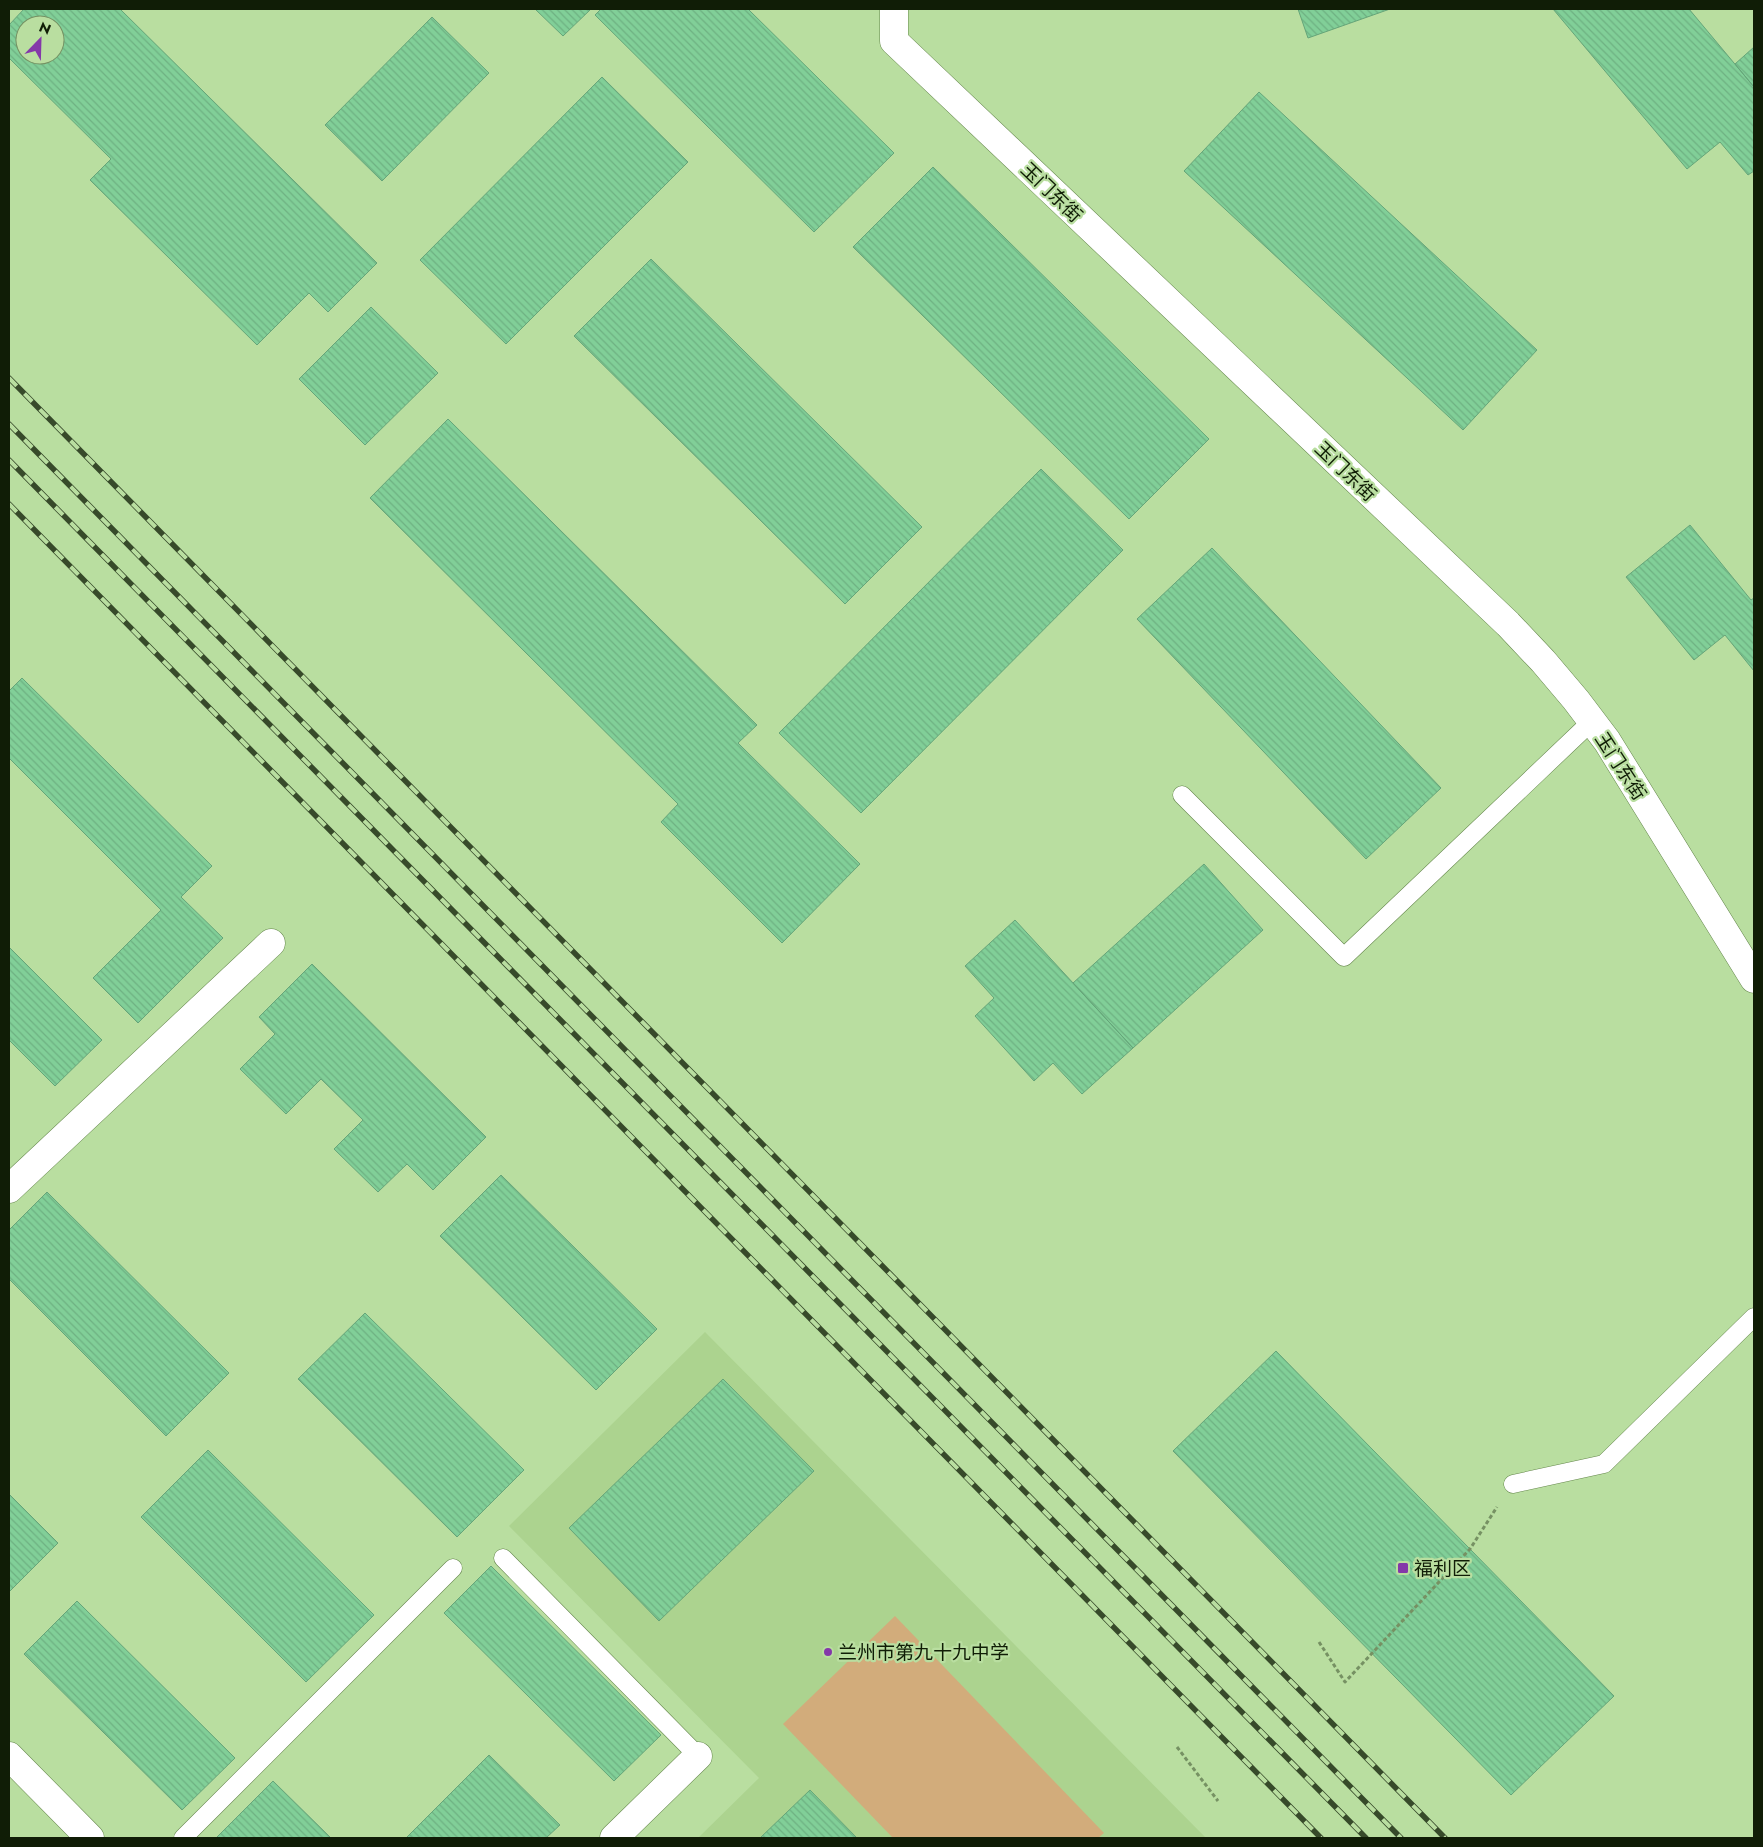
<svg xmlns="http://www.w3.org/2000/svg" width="1763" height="1847" viewBox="0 0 1763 1847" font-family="Jost,'Noto Sans SC',sans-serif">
  <defs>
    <pattern id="building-back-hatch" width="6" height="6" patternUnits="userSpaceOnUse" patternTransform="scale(1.25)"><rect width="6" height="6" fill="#81cf98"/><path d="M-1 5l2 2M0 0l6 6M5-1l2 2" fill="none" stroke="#6eb182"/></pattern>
  </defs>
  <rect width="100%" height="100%" fill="#b9dea0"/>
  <!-- built -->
  <path fill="#acd38f" d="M705,1332L1206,1838H698L759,1778L509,1526Z"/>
  <!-- green -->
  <path fill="#d2ac7b" d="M895,1616L1104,1833L1098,1838H893L783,1724Z"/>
  <!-- building -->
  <path fill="url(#building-back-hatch)" stroke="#65a579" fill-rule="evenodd" d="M24,9H120L377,263L328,312L309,293L257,345L90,180L111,159L9,58V25ZM25,25H55V55H25Z
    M535,9H591L563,36Z
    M601,9H748L894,153L814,232L595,15Z
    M1298,9H1390L1308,38Z
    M1553,9H1689L1754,87V117L1753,118L1754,120V171L1748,175L1720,142L1687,169Z
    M432,17L489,73L382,181L325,125Z
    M1754,47V87L1735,64Z
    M602,77L688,162L506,344L420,260Z
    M1259,92L1537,350L1463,430L1184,171Z
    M933,167L1209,439L1129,519L853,247Z
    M651,259L922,527L845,604L574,336Z
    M371,307L438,373L365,445L299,379Z
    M448,419L757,725L738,743L860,864L782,943L661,822L678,804L370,498Z
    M1041,469L1123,550L861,813L779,733Z
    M1690,525L1751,600L1754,598V671L1725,635L1694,660L1626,577Z
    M1212,548L1441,788L1366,859L1137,619Z
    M22,678L212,866L181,897L223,938L138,1023L93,978L161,910L9,758V691Z
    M1204,864L1263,930L1133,1048L1073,983Z
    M1015,920L1133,1048L1082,1094L1053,1063L1034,1081L975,1016L994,998L965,966Z
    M9,947L102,1040L55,1086L9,1040Z
    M312,964L486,1137L433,1190L407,1164L378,1192L334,1149L363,1120L321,1079L286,1114L240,1069L275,1034L259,1017Z
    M501,1175L657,1329L596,1390L440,1236Z
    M47,1192L229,1373L166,1436L9,1279V1230Z
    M365,1313L524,1470L457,1537L298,1379Z
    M1276,1351L1614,1696L1511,1795L1173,1451Z
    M723,1379L814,1471L659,1621L569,1528Z
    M208,1450L374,1615L306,1682L141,1517Z
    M9,1494L58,1543L9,1592Z
    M491,1566L661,1735L614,1781L444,1613Z
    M77,1601L235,1758L182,1810L24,1654Z
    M489,1755L560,1825L546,1838H406Z
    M273,1781L331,1838H216Z
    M810,1790L857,1838H760Z"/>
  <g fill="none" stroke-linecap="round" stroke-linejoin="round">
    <defs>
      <path id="lane" d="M1182,795L1344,957L1592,721
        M1513,1484L1604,1464L1754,1317
        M503,1558L698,1756
        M183,1838L453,1568"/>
      <path id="street" d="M9,1189L271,943
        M614,1838L698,1756"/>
      <path id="secondary" d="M894,9V41L1508,624L1543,661L1576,700L1607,741L1754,979
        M9,1756L90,1838"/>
    </defs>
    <!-- lane casing -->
    <use href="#lane" stroke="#65874c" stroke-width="19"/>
    <!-- street casing -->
    <use href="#street" stroke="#65874c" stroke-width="29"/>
    <!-- secondary casing -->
    <use href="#secondary" stroke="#65874c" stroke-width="29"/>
    <!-- path -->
    <path stroke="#769163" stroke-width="3" stroke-dasharray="4 2.5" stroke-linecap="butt" d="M1319,1642L1345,1682L1470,1549L1497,1507
      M1177,1747L1218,1801"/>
    <!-- lane -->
    <use href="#lane" stroke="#fff" stroke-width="18"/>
    <!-- street -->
    <use href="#street" stroke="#fff" stroke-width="28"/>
    <!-- secondary -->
    <use href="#secondary" stroke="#fff" stroke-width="28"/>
    <defs>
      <path id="rail" d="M9,378L1445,1838
        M9,424L1401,1838
        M9,460L1366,1838
        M9,504L1321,1838"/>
    </defs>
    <!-- rail casing -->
    <use href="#rail" stroke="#374a2a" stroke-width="5.5"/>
    <!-- rail -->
    <use href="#rail" stroke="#b9dea0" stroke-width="4" stroke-dasharray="11" stroke-linecap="butt"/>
  </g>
  <!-- markers -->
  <g fill="#8438a9" stroke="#b9dea0" stroke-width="2">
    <rect x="1397" y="1562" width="12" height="12" rx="2.5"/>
    <circle cx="828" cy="1652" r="5"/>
  </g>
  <g text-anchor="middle" stroke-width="4.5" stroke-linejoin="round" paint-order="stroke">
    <!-- street labels -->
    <g font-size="19" fill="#101d06" stroke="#b9dea0">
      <text transform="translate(1052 192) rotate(44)" y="7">玉门东街</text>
      <text transform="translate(1346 471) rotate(44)" y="7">玉门东街</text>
      <text transform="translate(1621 766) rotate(57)" y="7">玉门东街</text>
    </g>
    <!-- poi labels -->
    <g font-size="19" fill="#101d06" stroke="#b9dea0" text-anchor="start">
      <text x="1414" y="1575">福利区</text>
      <text x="838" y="1659">兰州市第九十九中学</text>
    </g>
  </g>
  <!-- border -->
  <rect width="1763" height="1847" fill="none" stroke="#101d06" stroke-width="20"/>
  <!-- north arrow -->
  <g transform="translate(40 40) rotate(23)"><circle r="24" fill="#b9dea0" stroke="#759162"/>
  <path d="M0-4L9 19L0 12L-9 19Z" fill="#8438a9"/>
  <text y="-8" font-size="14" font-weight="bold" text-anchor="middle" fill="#101d06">N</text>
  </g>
</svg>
